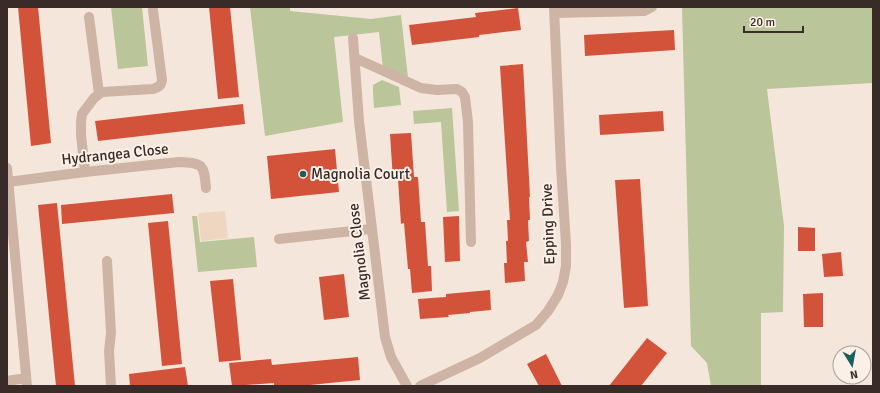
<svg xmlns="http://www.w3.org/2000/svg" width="880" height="393" viewBox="0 0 880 393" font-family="Signika,sans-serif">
  <rect width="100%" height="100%" fill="#f4e6da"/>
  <!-- green -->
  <path fill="#bac599" d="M111,7H142L148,66L118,69Z
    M250,7H290V11L371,19L401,15L408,78L383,68L379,32L334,37L343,122L265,136Z
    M682,7H873V83L767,89L784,226L783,312L761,313V386H711L707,363L691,346Z
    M382,80L399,87L401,105L374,108L373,91V85Z
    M452,108L459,211L447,212L441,122L414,124L413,111Z
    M192,216H197L200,242L254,237L257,267L198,272Z"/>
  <!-- plaza -->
  <path fill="#eed6c0" d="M225,211L228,238L201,241L198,213Z"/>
  <!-- building -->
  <path fill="#d3523a" d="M18,7H38L51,143L31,146Z
    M209,7H230L239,97L218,99Z
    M518,8L521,30L479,35V37L412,45L409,25L476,17L475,13Z
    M674,30L675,50L585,56L584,35Z
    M523,64L530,197H529L530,220H528L529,241L526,242L528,262H524L525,281L505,283L504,263H507L506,241H508L507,220H510L500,66Z
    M243,104L245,124L98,141L95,121Z
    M663,111L664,131L600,135L599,115Z
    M411,133L414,177H418L421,222H425L428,266H431L432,291L412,293L410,269H408L404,223L401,224L398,179L393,180L390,134Z
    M335,149L339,192L271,199L267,156Z
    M640,179L648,306L624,308L615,180Z
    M172,194L174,213L62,224L61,205Z
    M57,203L75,386H56L38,205Z
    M459,216L460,261L445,262L443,217Z
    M168,221L182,364L162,366L148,223Z
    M798,227L815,228V251H798Z
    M841,252L843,276L824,277L822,254Z
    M344,274L349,317L324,320L319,277Z
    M233,279L241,360L219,362L210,281Z
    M490,290L491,310L470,312V313L448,315L449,317L420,319L418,299L446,297V294Z
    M823,293V327H804L803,294Z
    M647,338L667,353L641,386H609Z
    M546,354L562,386H539L527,364Z
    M358,357L360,380L300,386H274V383L232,386L229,363L271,359L272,365Z
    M185,367L188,386H130L129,374Z"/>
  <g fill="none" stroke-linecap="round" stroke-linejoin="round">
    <!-- minor -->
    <path stroke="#ceb4a5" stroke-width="10" d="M555,13L644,11L652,7
      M89,17L99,94
      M353,38L359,121L385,337L391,357L407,386
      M355,58L421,88L437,90L457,89L462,92L465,97L468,122L471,242
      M7,168L27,386
      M85,172L81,135V122L82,114L94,98L102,92L153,89C159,87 161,86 162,80L153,10
      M8,182L85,172L179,162C203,163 204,164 206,188
      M279,239L371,229
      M107,261L111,333L109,351L111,386
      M7,381L26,378
      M420,386L480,358L536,325L548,311L558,295L563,282L566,266V244L561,167L554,7"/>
  </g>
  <!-- markers -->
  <circle fill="#185f5e" stroke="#fbf0e7" stroke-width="1.5" cx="303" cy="174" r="4"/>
  <g text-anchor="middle" stroke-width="4" stroke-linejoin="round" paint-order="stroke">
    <!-- street labels -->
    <g font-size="15" fill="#392b27" stroke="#fbf0e7">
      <text transform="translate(115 154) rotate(-6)" y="5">Hydrangea Close</text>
      <text transform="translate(548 224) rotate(-92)" y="5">Epping Drive</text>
      <text transform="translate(359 252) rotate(-97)" y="5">Magnolia Close</text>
    </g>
    <!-- poi labels -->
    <g font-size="15" fill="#392b27" stroke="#fbf0e7" text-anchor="start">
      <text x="311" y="179">Magnolia Court</text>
    </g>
  </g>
  <!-- border -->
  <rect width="880" height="393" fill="none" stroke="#392b27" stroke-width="16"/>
  <!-- north arrow -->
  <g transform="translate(852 365) rotate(169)"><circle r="19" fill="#fbf0e7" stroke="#ada19a"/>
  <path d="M0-3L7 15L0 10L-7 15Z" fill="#185f5e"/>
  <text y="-6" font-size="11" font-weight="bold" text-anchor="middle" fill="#392b27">N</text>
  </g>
  <!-- scale -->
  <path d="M744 26v6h59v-6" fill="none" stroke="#392b27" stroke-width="2"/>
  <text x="750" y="26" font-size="12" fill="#392b27" stroke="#fbf0e7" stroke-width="3" paint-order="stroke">20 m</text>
</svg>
